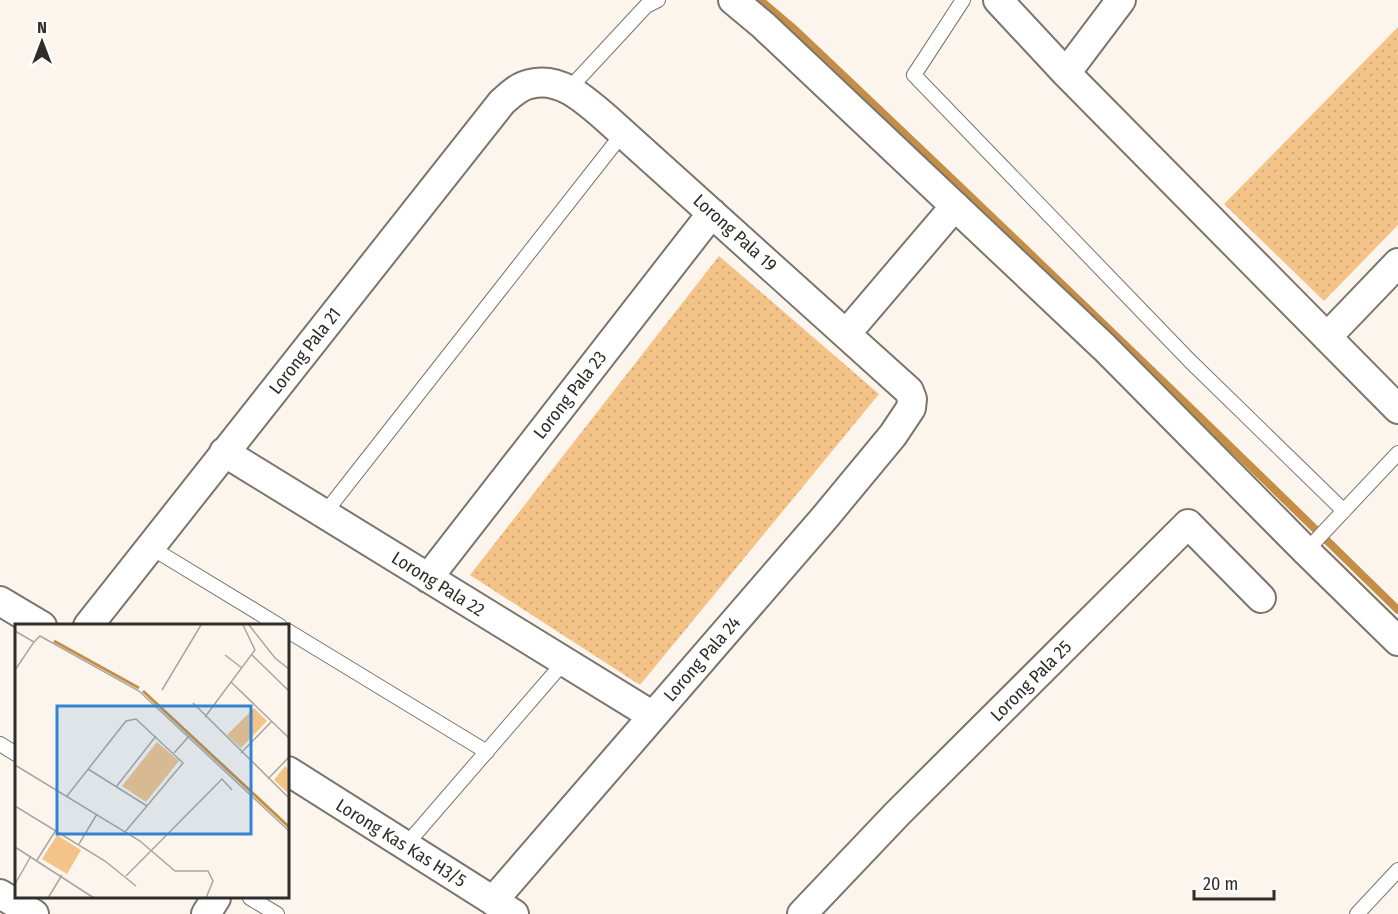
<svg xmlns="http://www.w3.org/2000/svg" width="1398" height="914" viewBox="0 0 1398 914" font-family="'Fira Sans Condensed',sans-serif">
  <defs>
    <pattern id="park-dots" width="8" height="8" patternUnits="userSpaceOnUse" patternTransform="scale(1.5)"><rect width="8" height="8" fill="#f4c388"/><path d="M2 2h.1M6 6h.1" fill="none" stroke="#d2a876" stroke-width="1.8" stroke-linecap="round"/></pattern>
  </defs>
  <rect width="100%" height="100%" fill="#fcf5ed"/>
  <!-- park -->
  <path fill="url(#park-dots)" d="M1398,27V225L1324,301L1224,204Z
    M719,256L879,394L640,685L470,575Z"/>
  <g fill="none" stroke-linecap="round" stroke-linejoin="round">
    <!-- stream -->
    <path stroke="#c58e47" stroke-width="8" d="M760,0L793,28C996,220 1198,414 1398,610"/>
    <defs>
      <path id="service" d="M963,0L914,75L1190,361L1344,511
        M569,89L646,6L658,0
        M324,514L623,133
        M150,547L280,626
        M1306,551L1398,453
        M288,631L487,752
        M0,744L16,754
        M405,846L564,662
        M250,898L277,914
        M1357,914L1398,870"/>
      <path id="minor" d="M733,0L763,25L1105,348L1306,551L1398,641
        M998,0L1066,73L1398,409
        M1066,73L1121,0
        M846,334L955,206
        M1327,337L1398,263
        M224,452L653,716
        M428,578L712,213
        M0,601L42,626
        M88,626L502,102C510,95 519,86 530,84C560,76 585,100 606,118L909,391L912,399L911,408L893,435L826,516L493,901
        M288,771L514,914
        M0,894L34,914
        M206,914L216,898
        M802,914L897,814L1188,524L1261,598"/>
    </defs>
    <!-- service casing -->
    <use href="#service" stroke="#7b756e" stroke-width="16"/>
    <!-- minor casing -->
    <use href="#minor" stroke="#7b756e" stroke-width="32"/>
    <!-- service -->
    <use href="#service" stroke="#fff" stroke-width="14"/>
    <!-- minor -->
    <use href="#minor" stroke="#fff" stroke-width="28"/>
  </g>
  <g text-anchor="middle" stroke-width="4.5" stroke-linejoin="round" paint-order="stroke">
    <!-- street labels -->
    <g font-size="18" fill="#2f2d2a" stroke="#fff">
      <text transform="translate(735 233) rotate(42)" y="6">Lorong Pala 19</text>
      <text transform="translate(305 351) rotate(-52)" y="6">Lorong Pala 21</text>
      <text transform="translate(570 395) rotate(-52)" y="6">Lorong Pala 23</text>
      <text transform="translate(438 584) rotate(32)" y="6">Lorong Pala 22</text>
      <text transform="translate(702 659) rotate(-49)" y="6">Lorong Pala 24</text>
      <text transform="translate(1031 681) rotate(-45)" y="6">Lorong Pala 25</text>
      <text transform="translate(401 843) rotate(32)" y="6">Lorong Kas Kas H3/5</text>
    </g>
  </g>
  <!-- overview -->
  <g transform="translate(15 624)">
    <rect width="274" height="274" fill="#fcf5ed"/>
    <path d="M239,84L252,97L226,124L212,111ZM142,118L164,137L131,178L107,162ZM270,142L274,146V170L259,156ZM42,211L66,226L52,250L27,235Z" fill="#f4c388"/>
    <path fill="none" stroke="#c58e47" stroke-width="3" d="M39,17L124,64M128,67L274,203"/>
    <path fill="none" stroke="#aaa59f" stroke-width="1.5" d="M234,1L260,34L274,45M0,7L19,18L0,46M19,18L25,12L124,67L274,207M210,31L227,44M237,31L274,67M216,58L274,114M147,66L186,1M178,79L274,174M190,93L240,26L228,1M159,129L175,111M226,129L257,97M0,141L125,217L160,247H193L198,257L191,274M73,145L132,182M253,155L274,133M101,163L141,112M52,172L111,97L121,95L168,139L110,208M0,182L90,237L121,262M64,220L82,190M0,223L79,274M22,236L41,206M111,252L207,155L217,166M0,260L16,232M33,274L47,251"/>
    <path fill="#3383d2" fill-opacity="0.15" stroke="#3383d2" stroke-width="3" d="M42,82H236V210H42Z"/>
    <rect width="274" height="274" fill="none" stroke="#2f2d2a" stroke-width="3"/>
  </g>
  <!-- north arrow -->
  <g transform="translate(42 42)" stroke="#ffffff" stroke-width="4.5" paint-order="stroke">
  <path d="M0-4.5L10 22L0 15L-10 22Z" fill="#2f2d2a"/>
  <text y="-9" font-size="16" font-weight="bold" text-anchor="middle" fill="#2f2d2a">N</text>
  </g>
  <!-- scale -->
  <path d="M1194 890v9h80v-9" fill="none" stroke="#2f2d2a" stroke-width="3"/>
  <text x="1203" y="890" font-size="18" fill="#2f2d2a" stroke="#ffffff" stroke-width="4.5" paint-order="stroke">20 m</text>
</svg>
